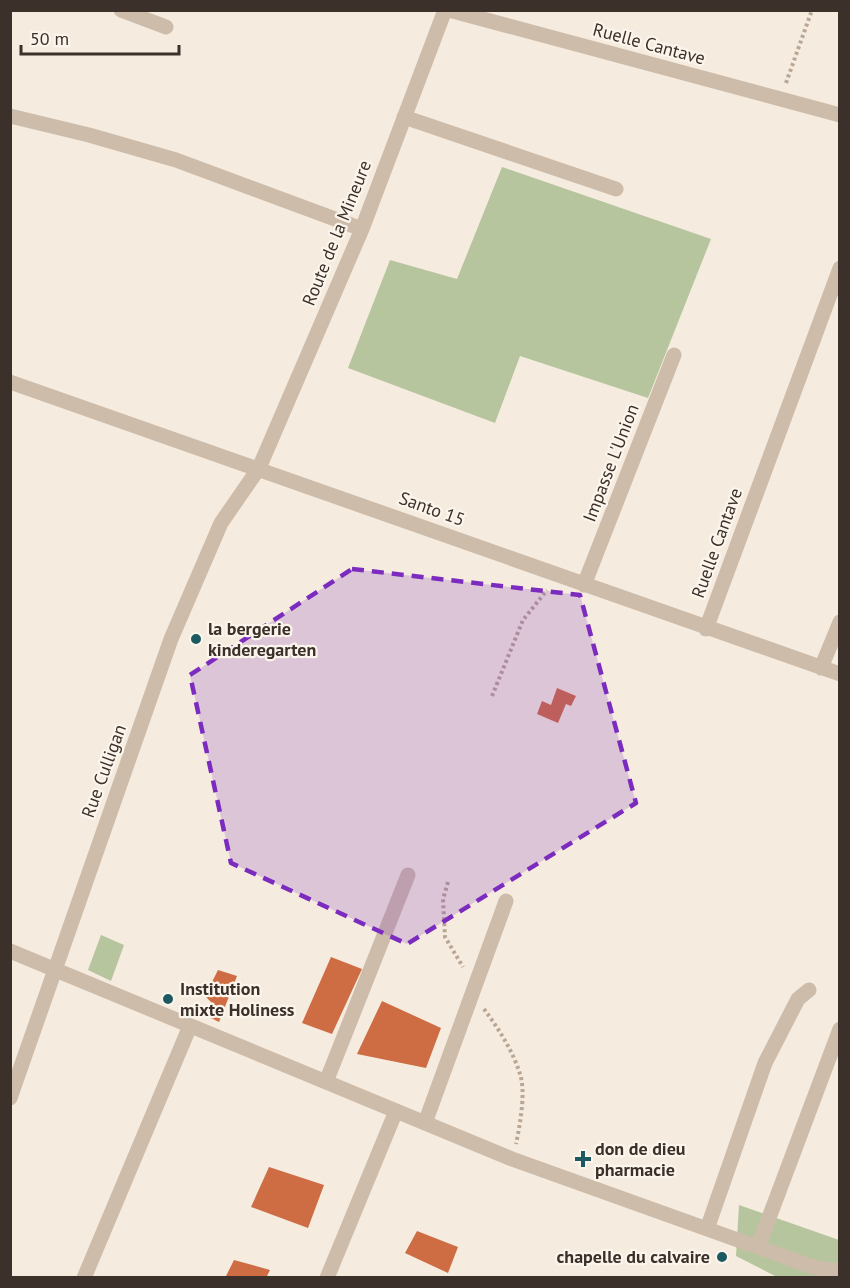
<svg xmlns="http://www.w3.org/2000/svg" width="850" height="1288" viewBox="0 0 850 1288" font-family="'PT Sans',sans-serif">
  <rect width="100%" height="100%" fill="#f5ecdf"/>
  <!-- green -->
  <path fill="#b6c59e" d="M502,167L711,239L648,398L520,356L495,423L348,368L390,260L457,279Z
    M101,935L124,945L111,981L88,970Z
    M739,1205L839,1240V1277H777L736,1256Z"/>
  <!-- building -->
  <path fill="#ce6c44" d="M557,688L576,696L571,706L566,704L558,723L537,714L542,701L551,705Z
    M331,957L362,969L332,1034L302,1023Z
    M218,970L237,976L219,1022L209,1017L215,1006L205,996Z
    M382,1001L441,1028L426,1068L357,1054Z
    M269,1167L324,1185L308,1228L251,1207Z
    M417,1231L458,1247L448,1273L405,1253Z
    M234,1260L270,1270L266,1278H225Z"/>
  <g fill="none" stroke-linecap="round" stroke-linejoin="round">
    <!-- path -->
    <path stroke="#baa694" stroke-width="4" stroke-dasharray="3 3" stroke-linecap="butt" d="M786,83L812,10
      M492,696L523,620L547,590
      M448,882L443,899L445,937L463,967
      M484,1009C498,1028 513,1051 520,1074C526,1092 520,1125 516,1144"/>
    <!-- minor -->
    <path stroke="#cebcaa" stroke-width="15" d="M121,10L166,27
      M449,10L840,115
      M10,116L89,135L176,160L362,229
      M404,117L616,189
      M10,382L840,674
      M584,585L674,355
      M706,629L840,268
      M821,668L840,622
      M10,951L512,1159L816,1268L840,1271
      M326,1082L408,875
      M10,1098L171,639L221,523L259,468L362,229L445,10
      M425,1123L506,901
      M707,1229L765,1063L798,999L809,990
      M758,1247L840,1029
      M84,1278L190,1026
      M327,1278L396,1111"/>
  </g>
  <!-- marked area -->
  <path fill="#7b2cbf" fill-opacity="0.2" stroke="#7b2cbf" stroke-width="4.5" stroke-dasharray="12 8" stroke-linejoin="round" d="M352,569L580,595L636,803L407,944L231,863L190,675Z"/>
  <!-- markers -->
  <g fill="#1c5960" stroke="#fbf5ec" stroke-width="2">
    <circle cx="196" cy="639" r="6"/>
    <circle cx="168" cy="999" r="6"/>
    <path d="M580 1150h6v6h6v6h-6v6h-6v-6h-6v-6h6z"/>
    <circle cx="722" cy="1257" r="6"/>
  </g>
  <g text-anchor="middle" stroke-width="4.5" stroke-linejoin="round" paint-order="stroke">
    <!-- street labels -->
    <g font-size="18" fill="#3b302a" stroke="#fbf5ec">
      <text transform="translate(649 44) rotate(15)" y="6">Ruelle Cantave</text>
      <text transform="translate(337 233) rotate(-68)" y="6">Route de la Mineure</text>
      <text transform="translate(611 463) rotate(-69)" y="6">Impasse L'Union</text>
      <text transform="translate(432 509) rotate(20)" y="6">Santo 15</text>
      <text transform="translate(717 543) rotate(-70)" y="6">Ruelle Cantave</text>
      <text transform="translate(104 771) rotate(-70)" y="6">Rue Culligan</text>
    </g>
    <!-- poi labels -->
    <g font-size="18" font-weight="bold" fill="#3b302a" stroke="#fbf5ec" text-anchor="start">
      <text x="208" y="635">la bergerie<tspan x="208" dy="21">kinderegarten</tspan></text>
      <text x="180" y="995">Institution<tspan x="180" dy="21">mixte Holiness</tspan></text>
      <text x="595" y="1155">don de dieu<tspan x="595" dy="21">pharmacie</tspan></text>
      <text x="710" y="1263" text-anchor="end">chapelle du calvaire</text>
    </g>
  </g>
  <!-- border -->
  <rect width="850" height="1288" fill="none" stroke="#3b302a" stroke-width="24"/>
  <!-- scale -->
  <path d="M21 45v9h158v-9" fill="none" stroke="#3b302a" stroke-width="3"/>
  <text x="30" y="45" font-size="18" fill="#3b302a" stroke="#fbf5ec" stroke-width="4.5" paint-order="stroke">50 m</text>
</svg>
